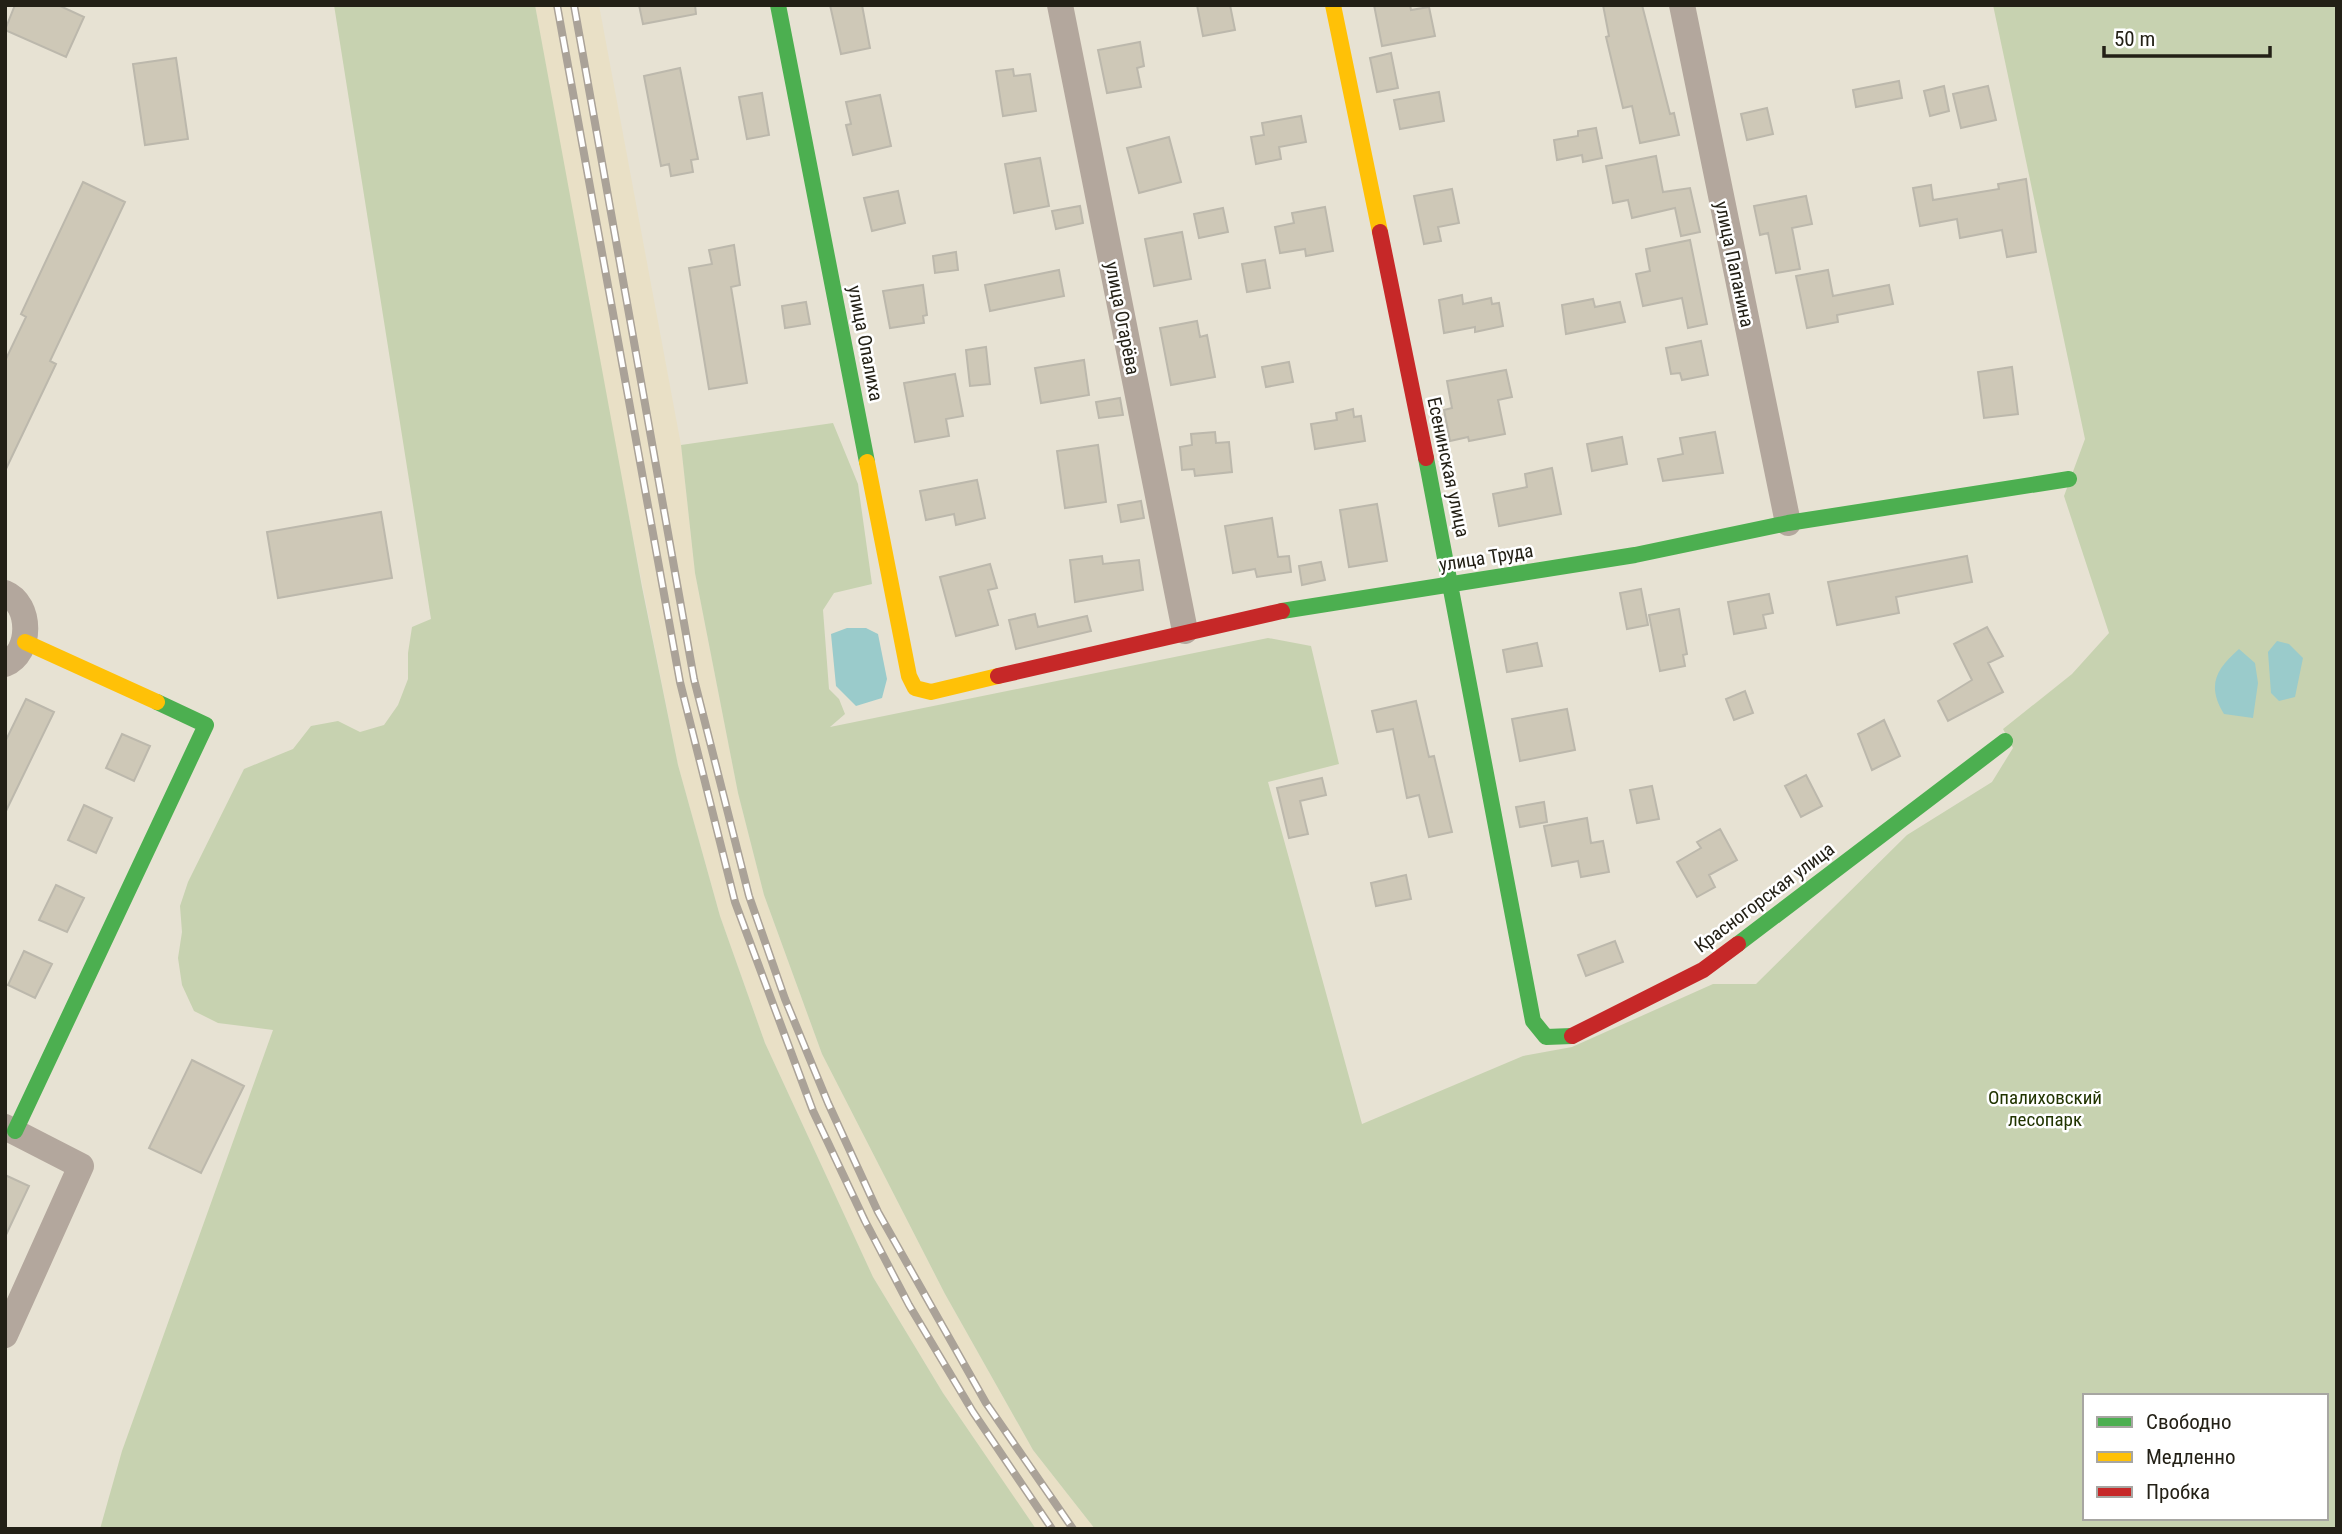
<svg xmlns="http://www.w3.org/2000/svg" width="2342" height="1534" viewBox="0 0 2342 1534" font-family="'Roboto Condensed',sans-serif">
  <rect width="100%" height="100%" fill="#e7e2d3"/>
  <!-- built -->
  <path fill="#e9e0c6" d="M535,5H599L681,445L695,573L738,793L764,895L822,1054L945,1294L1033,1450L1095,1529H1036L1015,1499L943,1393L873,1277L765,1043L720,916L678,765L601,375Z"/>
  <!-- green -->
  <path fill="#c7d2b0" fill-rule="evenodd" d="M334,5H535L642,587L678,765L720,916L765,1043L873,1277L943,1393L1036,1529H100L122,1451L273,1030L218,1023L194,1011L182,985L178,958L182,932L180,906L188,882L244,769L293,749L311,726L338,721L360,732L384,725L398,705L408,679V653L412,627L431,619Z
    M1993,5H2337V1529H1095L1033,1450L945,1294L822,1054L764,895L738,793L695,573L681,445L833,423L858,484L872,584L834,593L823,610L829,689L839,699L845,714L830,727L1268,638L1311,646L1339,764L1268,782L1362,1124L1523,1056L1572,1047L1713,984H1756L1907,835L1992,782L2013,748L2003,729L2072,674L2109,633L2064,496L2085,439ZM2085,1396H2326V1518H2085Z"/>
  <!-- water -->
  <path fill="#9acbcb" d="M847,628H866L878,634L887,679L882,698L856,706L836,686L831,634Z
    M2277,641L2289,644L2303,658L2295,697L2279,701L2271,693L2268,652Z
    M2239,649L2255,663L2258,683L2253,718L2224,714C2207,686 2215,670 2239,649Z"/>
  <!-- building -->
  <path fill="#cec8b7" stroke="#bcb8ac" stroke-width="2" d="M15,5H58L84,17L66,57L5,30Z
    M639,5H695L696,14L643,24Z
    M830,5H862L870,48L841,54Z
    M1197,5H1230L1235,30L1203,36Z
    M1374,5H1410L1411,10L1429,7L1435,36L1382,46Z
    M1603,5H1642L1670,114L1674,113L1679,135L1640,143L1632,106L1623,108L1606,37L1609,36Z
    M1140,42L1144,66L1137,68L1141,87L1107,93L1098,50Z
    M1391,53L1398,88L1377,92L1370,58Z
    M176,58L188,139L145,145L133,64Z
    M680,68L698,159L691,160L693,172L671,176L669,164L661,166L644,76Z
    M1013,69L1014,76L1030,74L1036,111L1003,116L996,71Z
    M1899,81L1902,98L1856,107L1853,90Z
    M1944,86L1949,111L1930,116L1924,91Z
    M1988,86L1996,120L1961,128L1953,94Z
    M1439,92L1444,121L1400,129L1394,100Z
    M762,93L769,135L747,139L739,97Z
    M880,95L891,146L853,155L846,125L851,124L846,102Z
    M1767,108L1773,134L1747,140L1741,114Z
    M1301,116L1306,142L1279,147L1281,159L1256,164L1251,137L1264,135L1262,123Z
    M1596,128L1602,158L1583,162L1582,155L1557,160L1554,140L1578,136V131Z
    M1169,137L1181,182L1139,193L1127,148Z
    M1656,156L1663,192L1690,188L1700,232L1681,236L1675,208L1632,218L1628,200L1613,203L1606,166Z
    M1040,158L1049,206L1014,213L1005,164Z
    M2026,179L2036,252L2007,257L2002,230L1960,238L1957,219L1920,226L1913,188L1931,185L1933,200L1999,189L1998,184Z
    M83,182L125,202L50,361L56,364L5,471V361L26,317L21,314Z
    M1452,189L1459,223L1438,227L1441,241L1424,244L1414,196Z
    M898,191L905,223L872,231L864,198Z
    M1806,196L1812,224L1792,228L1800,269L1776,273L1768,233L1760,235L1754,206Z
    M1080,206L1083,223L1056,229L1052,211Z
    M1325,207L1333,251L1306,256L1305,249L1280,253L1275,227L1294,223L1292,213Z
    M1223,208L1228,232L1199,238L1194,214Z
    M1182,232L1191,279L1154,286L1145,239Z
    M1690,240L1707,324L1688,328L1682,298L1643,306L1636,274L1650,271L1646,249Z
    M734,245L740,285L731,287L747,383L709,389L689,268L712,264L709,250Z
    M956,252L958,270L935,273L933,256Z
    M1265,260L1270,288L1247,292L1242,264Z
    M1059,270L1064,296L990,311L985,285Z
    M1828,270L1833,296L1889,285L1893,304L1837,315L1838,322L1807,328L1796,276Z
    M923,285L927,315L923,316L924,323L890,328L883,291Z
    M1462,295L1463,304L1491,298L1492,304L1499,303L1503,326L1475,332V327L1444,333L1439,300Z
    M1593,299L1595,307L1620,302L1625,322L1566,334L1562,305Z
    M806,302L810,324L785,328L782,306Z
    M1197,321L1200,337L1207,335L1215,377L1171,385L1160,328Z
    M1701,341L1708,375L1682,380L1680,373L1671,374L1666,348Z
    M986,347L990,384L970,386L966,350Z
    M1084,360L1089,395L1041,403L1035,368Z
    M1289,362L1293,382L1266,387L1262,367Z
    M2012,367L2018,414L1984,418L1978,372Z
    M1506,370L1512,397L1498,400L1505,434L1469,441L1468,437L1450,441L1444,410L1452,408L1447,381Z
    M955,374L963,416L946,419L949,436L915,442L904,383Z
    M1120,398L1123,415L1099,418L1096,402Z
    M1353,409L1354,417L1361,416L1365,441L1315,449L1311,424L1337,420L1336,413Z
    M1215,432L1216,443L1229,442L1232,472L1195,476L1194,469L1182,470L1180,447L1192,445L1191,434Z
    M1715,432L1723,473L1663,481L1658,459L1683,454L1680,438Z
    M1622,437L1627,464L1592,471L1587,444Z
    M1098,445L1106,502L1065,508L1057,451Z
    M1552,468L1561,514L1499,526L1493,494L1527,487L1525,474Z
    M977,480L985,518L956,525L954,514L926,520L920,491Z
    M1141,501L1144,518L1121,522L1118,505Z
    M1377,504L1387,561L1349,567L1340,510Z
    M381,512L392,578L278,598L267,532Z
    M1272,518L1278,557L1289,556L1291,572L1257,577L1255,569L1233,573L1225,526Z
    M1102,556L1103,564L1139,560L1143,590L1075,602L1070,560Z
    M1967,556L1972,582L1896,597L1899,613L1837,625L1828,582Z
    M1321,562L1325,580L1302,585L1299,566Z
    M990,564L997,588L988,590L998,625L956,636L940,577Z
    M1641,589L1648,625L1627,629L1620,593Z
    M1769,594L1773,613L1763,615L1766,628L1734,634L1728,602Z
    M1679,609L1687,654L1683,655L1685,666L1660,671L1649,615Z
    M1035,614L1038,627L1087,616L1091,631L1016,649L1009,620Z
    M1987,627L2003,656L1988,663L2003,692L1948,721L1938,701L1972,680L1954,644Z
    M1537,643L1542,666L1507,672L1503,650Z
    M1745,691L1753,713L1734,720L1726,699Z
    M26,699L54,712L5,813V742Z
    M1416,701L1429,757L1434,756L1452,832L1429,837L1419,795L1407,798L1393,729L1377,732L1372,711Z
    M1567,709L1575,750L1520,761L1512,719Z
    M1884,720L1900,756L1872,770L1858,734Z
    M122,734L150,746L134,781L106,768Z
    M1806,775L1822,806L1801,817L1785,786Z
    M1322,778L1326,795L1300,801L1308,834L1289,838L1277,788Z
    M1652,786L1659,819L1637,823L1630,790Z
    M1544,802L1547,822L1520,827L1516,807Z
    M84,805L112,818L96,853L68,840Z
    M1587,818L1591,843L1603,841L1609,872L1581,877L1578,861L1552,866L1544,826Z
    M1720,829L1737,860L1709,875L1715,887L1697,897L1677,862L1701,848L1697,842Z
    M1406,875L1411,899L1376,906L1371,883Z
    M56,885L84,898L67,932L39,920Z
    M1615,941L1623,962L1586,976L1578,955Z
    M24,951L52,964L35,998L8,985Z
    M192,1060L244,1086L201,1173L149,1148Z
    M5,1175L29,1186L5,1237Z"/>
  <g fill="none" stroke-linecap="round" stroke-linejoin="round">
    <!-- street -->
    <path stroke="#b3a79d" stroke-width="26" d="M1060,5L1185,631
      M1682,5L1788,523
      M5,593C32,604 32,653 5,664
      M5,1127L81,1166L5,1335"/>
    <!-- fast -->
    <path stroke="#4caf50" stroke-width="16" d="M778,5L867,462
      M1426,458L1533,1021L1546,1037L1572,1036
      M1282,611L1635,555L1788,523L2069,479
      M1738,944L2005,741
      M15,1131L206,725L157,702"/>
    <!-- slow -->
    <path stroke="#ffc107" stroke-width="16" d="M1333,5L1380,232
      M867,462L909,676L915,688L931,692L998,676
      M25,642L157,702"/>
    <!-- jam -->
    <path stroke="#c62828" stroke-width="16" d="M1380,232L1426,458
      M998,676L1282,611
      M1572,1036L1703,970L1738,944"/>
    <defs>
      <path id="rail" d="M557,5L680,682L735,902L813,1111L865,1221L909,1305L973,1412L1052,1529
        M574,5L694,679L749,896L785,999L828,1103L878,1212L986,1403L1073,1529"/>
    </defs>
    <!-- rail casing -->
    <use href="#rail" stroke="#aaa298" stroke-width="8"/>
    <!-- rail -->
    <use href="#rail" stroke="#fff" stroke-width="5" stroke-dasharray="16" stroke-linecap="butt"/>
  </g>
  <g text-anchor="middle" stroke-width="5" stroke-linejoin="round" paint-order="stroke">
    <!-- street labels -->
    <g font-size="19" fill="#232016" stroke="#fff">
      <text transform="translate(1735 264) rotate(78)" y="7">улица Папанина</text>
      <text transform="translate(1123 318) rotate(79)" y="7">улица Огарёва</text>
      <text transform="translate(866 343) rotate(79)" y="7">улица Опалиха</text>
      <text transform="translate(1449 467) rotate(78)" y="7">Есенинская улица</text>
      <text transform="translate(1486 557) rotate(-9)" y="7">улица Труда</text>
      <text transform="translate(1764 897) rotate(-37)" y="7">Красногорская улица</text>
    </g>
    <!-- park labels -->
    <g font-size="19" fill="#213400" stroke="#fff">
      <text x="2045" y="1104">Опалиховский<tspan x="2045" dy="22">лесопарк</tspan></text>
    </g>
  </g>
  <!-- border -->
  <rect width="2342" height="1534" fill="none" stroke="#232016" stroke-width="14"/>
  <!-- legend -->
  <rect x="2083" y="1394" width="245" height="126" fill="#ffffff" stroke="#a7a6a2" stroke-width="2"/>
  <rect x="2097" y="1417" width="35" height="10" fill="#4caf50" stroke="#a7a6a2" stroke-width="2"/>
  <text x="2146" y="1429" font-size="21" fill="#232016">Свободно</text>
  <rect x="2097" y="1452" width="35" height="10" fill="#ffc107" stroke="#a7a6a2" stroke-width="2"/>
  <text x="2146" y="1464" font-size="21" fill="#232016">Медленно</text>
  <rect x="2097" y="1487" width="35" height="10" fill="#c62828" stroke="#a7a6a2" stroke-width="2"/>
  <text x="2146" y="1499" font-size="21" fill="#232016">Пробка</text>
  <!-- scale -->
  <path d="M2104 46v10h166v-10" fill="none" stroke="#232016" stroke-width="3.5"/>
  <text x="2114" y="46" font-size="21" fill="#232016" stroke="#ffffff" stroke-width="5" paint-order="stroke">50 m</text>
</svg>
